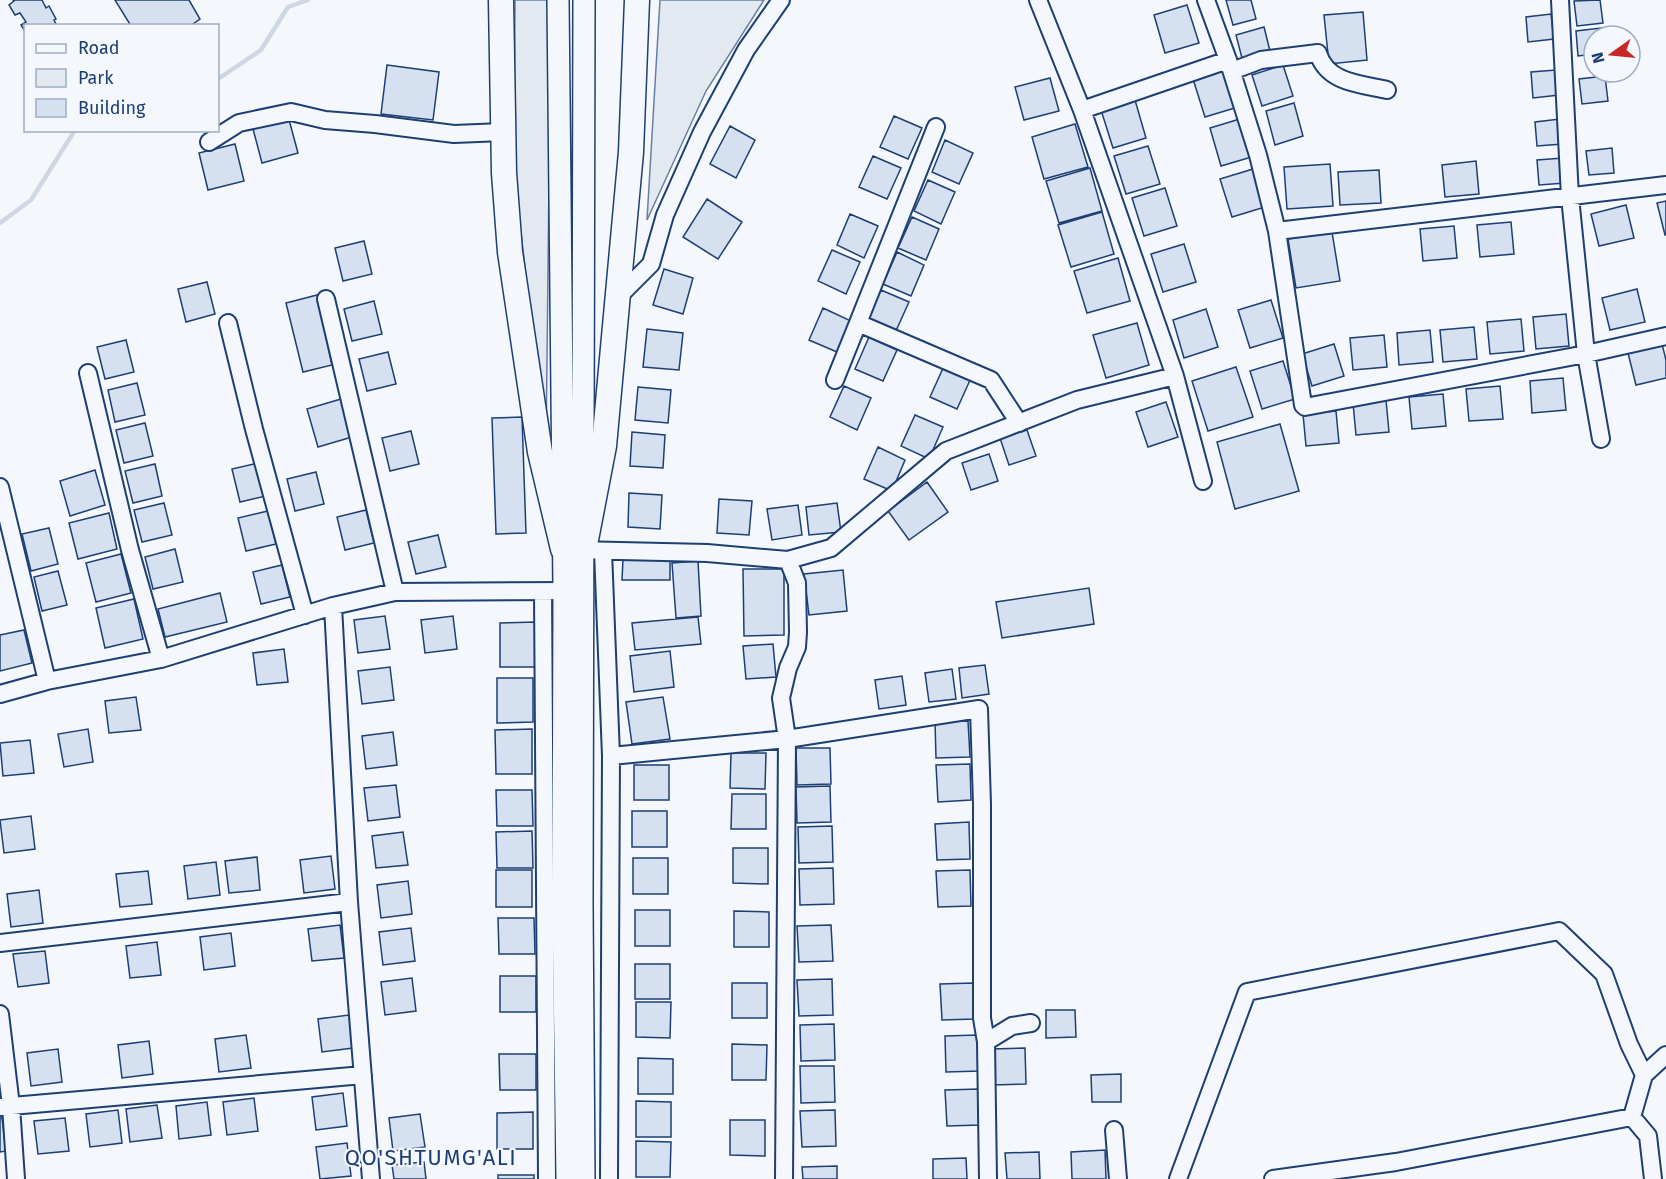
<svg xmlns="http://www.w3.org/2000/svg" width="1666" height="1179" viewBox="0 0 1666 1179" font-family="'Fira Sans',sans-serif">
  <rect width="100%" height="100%" fill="#f4f7fb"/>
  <!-- green -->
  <path fill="#e3e9f0" stroke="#687fa3" stroke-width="1.5" d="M515,0H551L546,450L514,172Z
    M660,0H764L706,91L647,220Z"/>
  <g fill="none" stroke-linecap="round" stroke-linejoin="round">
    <!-- stream -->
    <path stroke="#cfd7e4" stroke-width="4.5" d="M218,79L261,50L288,7L308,0
      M0,223L31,200L75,130"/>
  </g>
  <!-- building -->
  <path fill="#d5e0f0" stroke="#1d3f73" stroke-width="1.5" d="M13,0H42L46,8L49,6L56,19L54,20L57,26H26V33L21,25L26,22L20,13L15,15L9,5L14,1Z
    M115,0H189L200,19L190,26H131Z
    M1226,0H1251L1256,19L1233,25Z
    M1600,0L1603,23L1577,26L1574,1Z
    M1187,5L1199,43L1165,53L1154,15Z
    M1363,12L1367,60L1329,64L1324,15Z
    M1551,14L1554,39L1528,42L1526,17Z
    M1264,27L1271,55L1243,62L1236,35Z
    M1601,28L1602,36H1594V54L1578,56L1576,31Z
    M387,65L439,72L433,120L381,114Z
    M1283,65L1293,96L1262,106L1252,75Z
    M1227,69L1238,107L1205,117L1193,79Z
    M1556,70L1559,95L1533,98L1531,72Z
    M1605,76L1608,101L1582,104L1579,79Z
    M1050,78L1059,111L1024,120L1015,87Z
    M1135,100L1146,138L1113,148L1101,110Z
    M1294,103L1303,136L1275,145L1266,111Z
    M288,116L298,153L262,163L252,125Z
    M894,116L922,128L908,159L880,147Z
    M1243,118L1255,156L1221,166L1210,128Z
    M1560,119L1563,144L1537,146L1535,122Z
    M1075,124L1088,167L1044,179L1032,137Z
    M730,126L755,140L736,178L710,164Z
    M945,140L973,153L959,184L932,172Z
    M235,144L244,181L208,190L199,153Z
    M1148,146L1160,184L1126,194L1114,156Z
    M1612,148L1614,173L1589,175L1586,151Z
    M873,156L901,168L887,199L859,187Z
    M1563,158L1565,183L1539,185L1537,160Z
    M1476,161L1479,194L1445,197L1442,165Z
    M1330,164L1333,206L1287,209L1284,167Z
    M1090,168L1102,211L1059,223L1046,181Z
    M1253,169L1265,207L1232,217L1220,179Z
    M1379,170L1381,203L1340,205L1338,172Z
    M928,180L955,192L941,224L914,211Z
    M1165,188L1177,226L1144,236L1132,198Z
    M707,199L742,222L718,259L683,237Z
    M1666,201V235H1665L1657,203Z
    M1626,205L1634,238L1599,246L1591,214Z
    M1102,212L1114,254L1071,267L1058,225Z
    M850,214L878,226L864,258L837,245Z
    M912,217L939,229L926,260L898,248Z
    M1511,222L1514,254L1480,257L1477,225Z
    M1454,226L1457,258L1423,261L1420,229Z
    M1332,232L1340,281L1296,288L1288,239Z
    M364,241L372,274L343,281L335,248Z
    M1184,244L1196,282L1163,292L1151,254Z
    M832,250L860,262L846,294L818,281Z
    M897,252L924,265L911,296L883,284Z
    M1118,258L1130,301L1087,313L1074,271Z
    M664,269L693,278L683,314L653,305Z
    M207,282L215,314L186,322L178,289Z
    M1637,289L1645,322L1610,330L1602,298Z
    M881,290L909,302L895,333L867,321Z
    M317,295L332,365L303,372L286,303Z
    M1271,300L1283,338L1250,348L1238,310Z
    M374,301L382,334L352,341L344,309Z
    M823,308L851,321L837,352L809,340Z
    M1206,309L1218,347L1184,358L1173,320Z
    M1566,314L1569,346L1536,349L1533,317Z
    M1521,319L1524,351L1490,354L1487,322Z
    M1137,323L1149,365L1106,378L1093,335Z
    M1474,327L1477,359L1443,362L1440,330Z
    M647,329L683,333L679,370L643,367Z
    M1430,330L1433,362L1399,365L1397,333Z
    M1384,335L1387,367L1353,370L1350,338Z
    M869,337L897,350L883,381L855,369Z
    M126,340L134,372L105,379L97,347Z
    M1334,344L1344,376L1312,386L1302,354Z
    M1662,344L1666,360V378L1636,385L1628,353Z
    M388,352L396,384L367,391L359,359Z
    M1283,361L1295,399L1262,409L1250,371Z
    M944,366L971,378L957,409L930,397Z
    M1236,367L1253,417L1208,431L1192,381Z
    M1563,378L1566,410L1532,413L1530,381Z
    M137,383L145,415L115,422L108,390Z
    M844,386L871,398L857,430L830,417Z
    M1500,386L1503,419L1469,421L1466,389Z
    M638,387L671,390L668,423L635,420Z
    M1443,394L1446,426L1412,429L1409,397Z
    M341,399L352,437L318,447L307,409Z
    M1386,400L1389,432L1356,435L1353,403Z
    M1166,402L1178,437L1148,447L1136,412Z
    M1336,411L1339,443L1306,446L1303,414Z
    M915,415L943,427L929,459L901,446Z
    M522,417L526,533L496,534L492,418Z
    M145,423L153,456L124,463L116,430Z
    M1280,424L1299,491L1235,509L1217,442Z
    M1027,430L1036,456L1009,465L1000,438Z
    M411,431L419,464L390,471L382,438Z
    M632,432L665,435L663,468L630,466Z
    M878,447L905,460L892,491L864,479Z
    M989,454L998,481L971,490L962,463Z
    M262,462L270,495L240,502L232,469Z
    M155,464L162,496L133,503L125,471Z
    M95,470L105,505L70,516L60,481Z
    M316,472L324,504L295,511L287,479Z
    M927,482L948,512L909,540L888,511Z
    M629,493L662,495L660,529L628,527Z
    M719,499L752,501L749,535L717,533Z
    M164,503L172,535L142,542L134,510Z
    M837,503L841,532L809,535L806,507Z
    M798,505L802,535L772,540L767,509Z
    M366,510L374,543L345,550L337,517Z
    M268,511L276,544L246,551L238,518Z
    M109,513L117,549L78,559L69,523Z
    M49,528L58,564L31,571L22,534Z
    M438,535L446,567L416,574L408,542Z
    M175,549L183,582L153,589L145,557Z
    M121,554L131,593L96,602L86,563Z
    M623,559H670V580H622Z
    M698,561L701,616L676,618L672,563Z
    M282,565L290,597L261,604L253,572Z
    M743,569H784V635L744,636Z
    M843,570L847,611L809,615L804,574Z
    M58,571L67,605L42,611L34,577Z
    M1089,588L1094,624L1002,638L996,602Z
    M220,593L227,622L165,637L158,609Z
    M134,599L143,639L105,648L96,608Z
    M385,616L390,649L358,653L354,620Z
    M453,616L457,649L425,653L421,620Z
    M698,617L701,644L635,650L632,623Z
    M536,622V667H500V623Z
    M24,630L32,663L0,671V635Z
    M773,644L776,677L746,679L743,646Z
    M284,649L288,682L257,685L253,653Z
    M670,651L674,687L634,692L630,656Z
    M985,665L989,694L962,698L959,668Z
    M390,667L394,700L362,704L358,671Z
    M952,669L956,699L929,702L925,673Z
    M902,676L906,705L879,709L875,680Z
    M497,678H533V722L497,723Z
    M136,697L141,730L109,733L105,701Z
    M663,697L670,739L632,744L626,702Z
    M968,721L970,757L936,758L935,722Z
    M88,729L93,762L64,767L58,734Z
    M532,729V774H496L495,730Z
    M393,732L397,765L366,769L362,736Z
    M30,740L34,773L3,776L0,743Z
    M796,748H830L831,784L797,785Z
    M731,753H766L765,789L730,788Z
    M970,764L971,800L938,802L936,765Z
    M634,765H669V800H634Z
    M396,785L400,817L368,821L364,788Z
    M830,786L831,822L797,823L796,787Z
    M496,790H532L533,826H497Z
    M732,794H766V829H731Z
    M632,811H667V847H632Z
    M31,816L35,849L4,853L0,820Z
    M969,822L970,859L937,860L935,824Z
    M832,826L833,862L799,863L798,827Z
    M532,831L533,868H497L496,832Z
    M403,832L408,865L376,868L372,836Z
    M733,848H768V884L733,883Z
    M331,856L335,889L304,893L300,860Z
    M257,857L260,890L229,893L225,861Z
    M633,858H668V894H633Z
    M216,862L220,895L188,899L184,866Z
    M833,868L834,904L800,905L799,869Z
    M496,870H532V907H496Z
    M970,870L971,906L938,907L936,871Z
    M148,871L152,904L120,907L116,874Z
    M408,881L412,914L381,918L377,885Z
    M39,890L43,923L11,927L7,894Z
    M635,910H670V946H635Z
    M734,911L769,912V947H734Z
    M498,918H534L535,954H499Z
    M340,925L344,958L312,961L308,929Z
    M831,925L833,961L799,962L797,926Z
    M411,928L415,961L383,965L379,932Z
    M231,933L235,966L204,970L200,937Z
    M157,942L161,975L130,978L126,946Z
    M45,951L49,983L18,987L13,954Z
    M635,964H670V999H635Z
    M500,976H536V1012H500Z
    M412,978L416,1011L385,1015L381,982Z
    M832,979L833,1015L799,1016L797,980Z
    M732,983H767V1018H732Z
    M973,983L975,1019L942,1020L940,984Z
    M636,1002H671L670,1038L636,1037Z
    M1046,1010H1075L1076,1037L1046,1038Z
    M349,1015L353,1048L322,1052L318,1019Z
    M834,1024L835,1060L801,1061L800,1025Z
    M246,1035L251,1068L219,1072L215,1039Z
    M978,1035L980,1071L946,1072L945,1036Z
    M149,1041L153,1074L122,1078L118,1045Z
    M732,1044L767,1045L766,1080H732Z
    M1025,1048L1026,1084L993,1085L992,1049Z
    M58,1049L62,1082L31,1086L27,1053Z
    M499,1054H536V1090H500Z
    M638,1058L673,1059V1094H638Z
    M800,1066H834L835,1102L801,1103Z
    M1121,1074V1102H1092L1091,1075Z
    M979,1089L980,1125L947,1126L945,1090Z
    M343,1093L347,1126L316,1130L312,1097Z
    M254,1098L258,1131L227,1135L223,1102Z
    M636,1101L671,1102V1137H636Z
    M207,1102L211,1135L179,1139L176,1106Z
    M157,1105L162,1138L130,1142L126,1109Z
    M118,1110L122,1143L90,1147L86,1114Z
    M835,1110L836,1146L802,1147L800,1111Z
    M533,1112V1149H497V1113Z
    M420,1114L425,1147L393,1151L389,1118Z
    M0,1118H2L6,1151L0,1152Z
    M65,1118L69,1151L38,1154L34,1121Z
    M730,1120H765V1156L730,1155Z
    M636,1141L671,1142L670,1177H636Z
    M347,1143L351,1176L320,1179L316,1147Z
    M1105,1150L1106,1179H1072L1071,1152Z
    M1039,1152L1040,1179H1007L1005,1153Z
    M966,1158L967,1179H933V1159Z
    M424,1162L426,1179H394L392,1165Z
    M837,1166V1179H803L802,1167Z
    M498,1175H534V1179H498Z"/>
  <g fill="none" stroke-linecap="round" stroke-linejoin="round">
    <defs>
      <path id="minor" d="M1038,0L1082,110L1175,376L1203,481
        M1206,0L1228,60L1258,155L1277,231L1303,405L1305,407L1586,354L1666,336
        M1560,0L1570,197L1586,354L1601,439
        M1232,71L1261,60L1318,53C1327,83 1360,84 1387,90
        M1082,110L1228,60
        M936,127L858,323L991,380L1019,423
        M209,142L239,123L291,112L325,120L375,124L454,134L503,132
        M1277,231L1666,185
        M617,298L651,264L665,215L702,132L746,50L781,0
        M326,299L395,592
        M228,323L254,429L305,615
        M88,373L130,550L161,659
        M835,380L858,323
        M0,487L47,681
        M576,550L707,553L788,560L831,548L946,451L1077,400L1175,376
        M603,551L611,756L609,1179
        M543,592L547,1179
        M333,606L349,902L371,1179
        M0,694L47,681L161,659L333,606L395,592L574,591
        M611,756L787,739L781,698L788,668L797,647L798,632L797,583L788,560
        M0,943L349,902
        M0,1014L11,1106L16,1179
        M0,1107L363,1075
        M1632,1117L1648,1136L1653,1179
        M1114,1130L1118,1179
        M784,1179L787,739L979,709L982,804V1018L986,1042
        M988,1179L986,1042L1012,1026L1031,1023
        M1178,1179L1247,992L1559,931L1604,974L1629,1044L1644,1075
        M1273,1179L1396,1162L1632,1117L1644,1075L1666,1055"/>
      <path id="major" d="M558,0L564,591L563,911L567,1179
        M584,0L582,905L584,1179"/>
      <path id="highway" d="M501,0L504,173L510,252L540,452L563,549
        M584,550L604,446L631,152L637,0"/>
    </defs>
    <!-- minor casing -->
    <use href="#minor" stroke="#1d3f73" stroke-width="20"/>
    <!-- major casing -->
    <use href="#major" stroke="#1d3f73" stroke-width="24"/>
    <!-- highway casing -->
    <use href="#highway" stroke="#1d3f73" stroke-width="27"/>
    <!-- minor -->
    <use href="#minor" stroke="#f4f7fb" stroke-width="16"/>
    <!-- major -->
    <use href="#major" stroke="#f4f7fb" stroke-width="21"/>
    <!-- highway -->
    <use href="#highway" stroke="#f4f7fb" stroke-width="24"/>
  </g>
  <g text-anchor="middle" stroke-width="4.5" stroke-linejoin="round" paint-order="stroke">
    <!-- quarter labels -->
    <g font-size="22" letter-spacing="1.5" fill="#1d3f73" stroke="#f4f7fb">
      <text x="431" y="1165">QO'SHTUMG'ALI</text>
    </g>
  </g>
  <!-- legend -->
  <rect x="24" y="24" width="195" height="108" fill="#f4f7fb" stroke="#9eadc5" stroke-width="1.5"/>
  <rect x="36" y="44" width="30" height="9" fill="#f4f7fb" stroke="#9eadc5" stroke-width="1.5"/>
  <text x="78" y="54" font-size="18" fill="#1d3f73">Road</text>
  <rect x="36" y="69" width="30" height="18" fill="#e3e9f0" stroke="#9eadc5" stroke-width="1.5"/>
  <text x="78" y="84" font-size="18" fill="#1d3f73">Park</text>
  <rect x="36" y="99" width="30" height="18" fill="#d5e0f0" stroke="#9eadc5" stroke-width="1.5"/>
  <text x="78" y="114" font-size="18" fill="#1d3f73">Building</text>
  <!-- north arrow -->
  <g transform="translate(1612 54) rotate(255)"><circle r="28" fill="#f4f7fb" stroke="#9eadc5" stroke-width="1.5"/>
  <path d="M0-4.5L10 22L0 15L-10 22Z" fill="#c62828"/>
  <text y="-9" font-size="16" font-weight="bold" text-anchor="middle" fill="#1d3f73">N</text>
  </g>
</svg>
